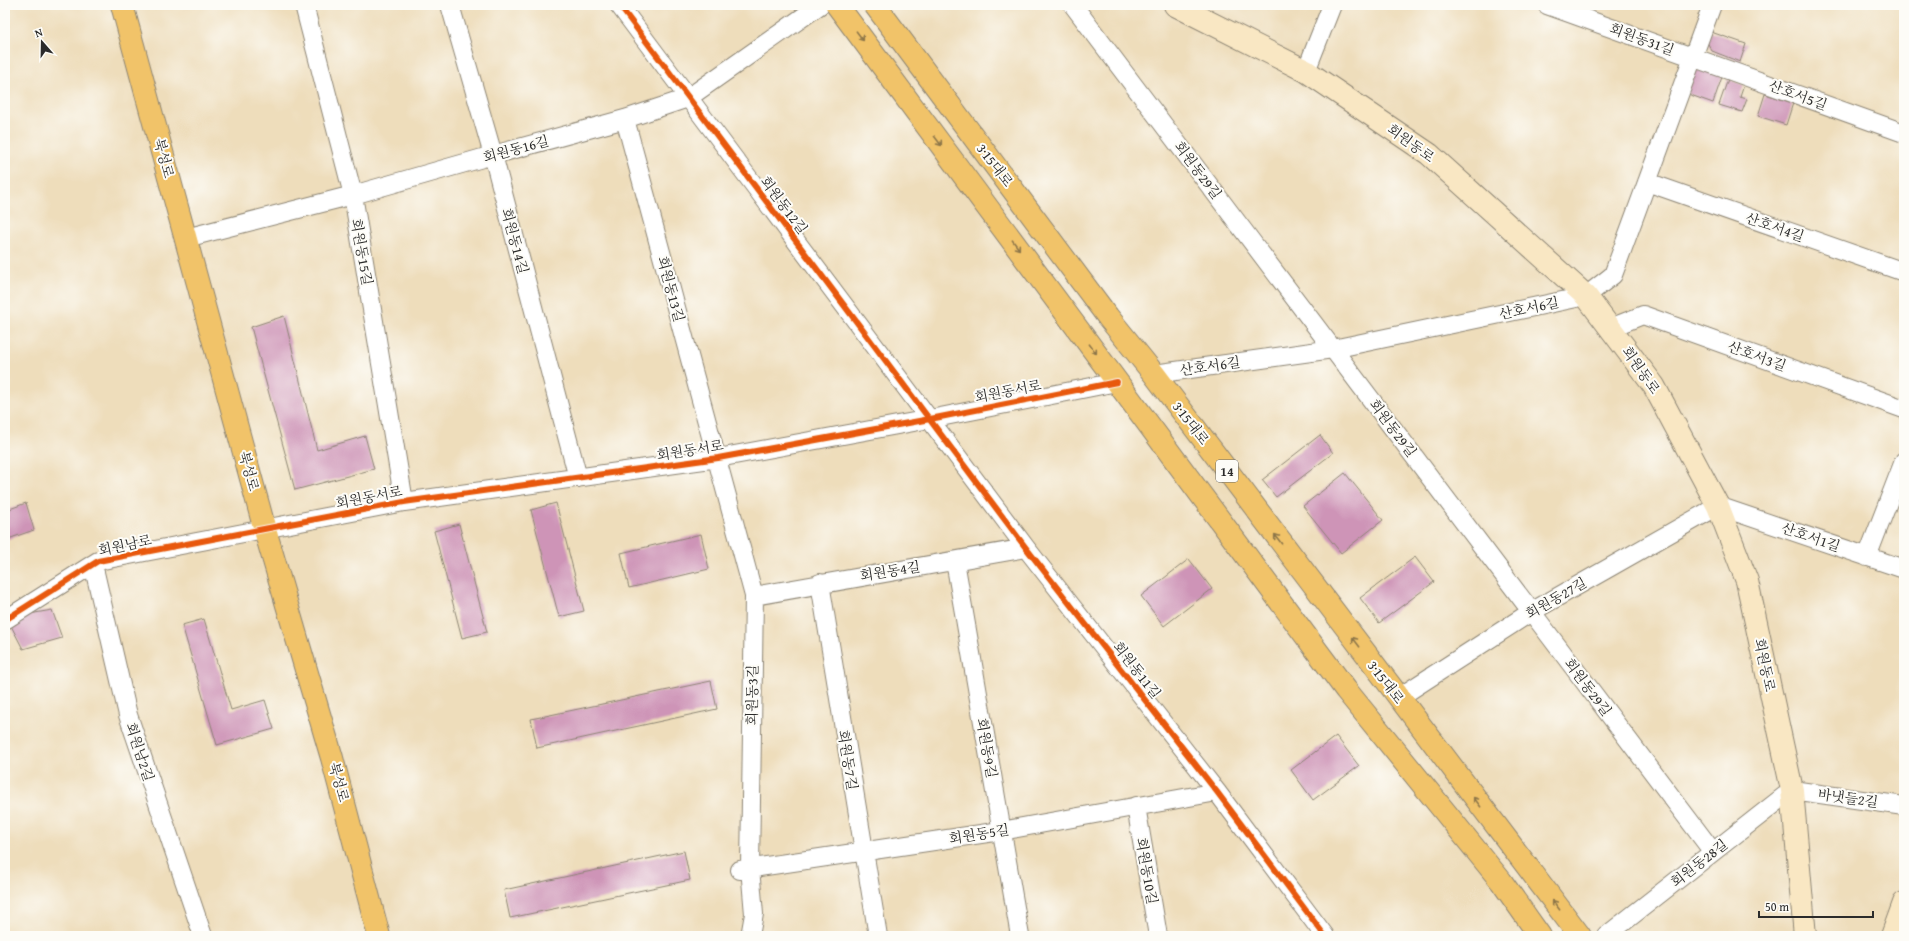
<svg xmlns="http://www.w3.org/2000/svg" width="1909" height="941" font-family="'Gentium Book Plus','Noto Serif KR',serif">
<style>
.building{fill:#ce94b7}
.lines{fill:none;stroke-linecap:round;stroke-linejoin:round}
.street-casing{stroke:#8c8473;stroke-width:20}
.secondary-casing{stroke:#8c8473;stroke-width:24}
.primary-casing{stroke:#8c8473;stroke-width:24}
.street{stroke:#fff;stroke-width:18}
.secondary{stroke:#f9e7c3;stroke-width:22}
.primary{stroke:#f1c369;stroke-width:22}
.cycleway-casing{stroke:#fdfcf7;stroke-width:8}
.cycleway{stroke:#e8590c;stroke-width:6}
.oneway{stroke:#8e774a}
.labels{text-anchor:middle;stroke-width:4;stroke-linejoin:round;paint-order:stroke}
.shield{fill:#fdfcf7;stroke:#6a6a68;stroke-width:1}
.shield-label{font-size:13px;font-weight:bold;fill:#2b2b2b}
.street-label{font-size:14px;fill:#2b2b2b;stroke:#fdfcf7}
</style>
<rect width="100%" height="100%" fill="#fdfcf7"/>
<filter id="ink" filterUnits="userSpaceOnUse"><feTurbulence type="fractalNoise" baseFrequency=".025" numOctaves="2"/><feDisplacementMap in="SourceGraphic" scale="8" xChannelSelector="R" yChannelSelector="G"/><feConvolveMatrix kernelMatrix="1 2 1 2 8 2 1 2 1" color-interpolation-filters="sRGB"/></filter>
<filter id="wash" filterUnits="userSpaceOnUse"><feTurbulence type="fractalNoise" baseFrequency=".012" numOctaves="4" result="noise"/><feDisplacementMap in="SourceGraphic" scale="16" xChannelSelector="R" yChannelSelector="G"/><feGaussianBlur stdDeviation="0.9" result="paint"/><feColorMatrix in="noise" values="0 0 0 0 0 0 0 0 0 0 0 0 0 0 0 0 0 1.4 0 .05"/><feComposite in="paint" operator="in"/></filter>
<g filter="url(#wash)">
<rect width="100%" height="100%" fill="#edb"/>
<g id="blocks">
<!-- building -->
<path class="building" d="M1711,32l35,12 -6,18 -28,-11 -5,-9z
M1704,67l19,7 -10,29 -28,-10 8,-22z
M1728,79l16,6 -4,12 7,2 -5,13 -23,-7z
M1765,94l28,9 -7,22 -28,-9z
M284,316l33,134 48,-14 9,33 -79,21 -44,-163z
M1320,435l13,18 -57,44 -14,-17z
M1345,473l38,47 -42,33 -38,-47z
M5,503l2,7 19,-7 8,27 -29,10z
M556,503l28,108 -25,6 -28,-107z
M459,524l28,108 -25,6 -28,-107z
M701,534l8,35 -80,19 -8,-35z
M1415,557l19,25 -55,41 -19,-25z
M1189,559l23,30 -48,37 -23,-30z
M52,610l10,28 -39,11 -16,-31z
M204,619l27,91 34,-10 9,29 -57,16 -35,-120z
M711,681l6,28 -180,39 -6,-29z
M1336,736l23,30 -46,34 -22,-30z
M684,851l6,29 -180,38 -6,-28z"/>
</g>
</g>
<g filter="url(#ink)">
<use href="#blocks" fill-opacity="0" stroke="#8c8473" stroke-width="1"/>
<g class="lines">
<!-- street casing -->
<g class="street-casing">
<path id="street" d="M304,5l49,190 51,307
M450,5l43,150 85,323
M619,5l407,543 191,244 108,144
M1073,5l640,847
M1547,5l357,128
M1306,71l26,-66
M625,119l129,477 -4,272 4,46 -4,22
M1647,182l257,90
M186,238l167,-43 140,-40 132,-36 63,-21 132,-93
M1610,328l33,-13 261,94
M1154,374l179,-25 253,-53 27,-21 99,-270
M1867,557l37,-96
M955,561l65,375
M93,564l35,151 75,221
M820,583l58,353
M754,596l272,-48
M5,620l93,-59 306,-59 314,-44 212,-39 187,-37
M1398,698l133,-86 187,-106 186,63
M1136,806l22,130
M740,870l261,-39 216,-39
M1606,936l186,-146 112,16"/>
</g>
<!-- secondary casing -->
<g class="secondary-casing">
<path id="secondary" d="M1175,5l131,66 123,83 157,142 68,90 64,120 29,75 45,209 13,146
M1892,936l12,-33"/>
</g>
<!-- primary casing -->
<g class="primary-casing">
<path id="primary" d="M122,5l143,525 67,228 47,178
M837,5l509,685 155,191 39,55
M875,5l233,312 46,57 426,562"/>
</g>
<!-- street -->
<use href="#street" class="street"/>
<!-- secondary -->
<use href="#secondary" class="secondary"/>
<!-- primary -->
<use href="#primary" class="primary"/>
<!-- cycleway casing -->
<g class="cycleway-casing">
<path id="cycleway" d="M619,5l407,543 191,244 108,144
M5,620l93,-59 306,-59 314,-44 212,-39 187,-37"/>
</g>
<!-- cycleway -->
<use href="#cycleway" class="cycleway"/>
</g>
<!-- one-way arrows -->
<defs><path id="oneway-shaft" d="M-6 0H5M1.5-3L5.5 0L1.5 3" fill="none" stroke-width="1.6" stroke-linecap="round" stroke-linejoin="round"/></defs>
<g class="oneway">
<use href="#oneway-shaft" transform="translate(860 36) rotate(53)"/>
<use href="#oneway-shaft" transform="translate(938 141) rotate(53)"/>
<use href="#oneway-shaft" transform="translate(1016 245) rotate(53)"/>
<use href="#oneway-shaft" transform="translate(1093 349) rotate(53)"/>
<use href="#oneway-shaft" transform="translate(1278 539) rotate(-127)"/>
<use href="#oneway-shaft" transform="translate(1356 642) rotate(-127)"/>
<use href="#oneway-shaft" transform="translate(1477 802) rotate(-127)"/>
<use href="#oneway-shaft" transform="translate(1556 905) rotate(-127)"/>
</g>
</g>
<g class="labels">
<!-- shield labels -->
<rect class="shield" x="1216" y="460" width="22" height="22" rx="3"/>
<g class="shield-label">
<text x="1227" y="476">14</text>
</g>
<!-- street labels -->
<g class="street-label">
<text transform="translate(1642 39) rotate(20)" y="5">회원동31길</text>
<text transform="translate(1798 95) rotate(20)" y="5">산호서5길</text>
<text transform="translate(1411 143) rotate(36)" y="5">회원동로</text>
<text transform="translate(516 149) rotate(-15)" y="5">회원동16길</text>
<text transform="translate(164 158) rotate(75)" y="5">북성로</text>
<text transform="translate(995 165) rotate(53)" y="5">3·15대로</text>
<text transform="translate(1198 170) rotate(53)" y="5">회원동29길</text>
<text transform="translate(784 205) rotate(53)" y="5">회원동12길</text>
<text transform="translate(1775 227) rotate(19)" y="5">산호서4길</text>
<text transform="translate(515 241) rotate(75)" y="5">회원동14길</text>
<text transform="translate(362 252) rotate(80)" y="5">회원동15길</text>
<text transform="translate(671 289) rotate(75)" y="5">회원동13길</text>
<text transform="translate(1529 308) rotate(-12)" y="5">산호서6길</text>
<text transform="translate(1757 356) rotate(20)" y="5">산호서3길</text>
<text transform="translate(1210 366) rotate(-8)" y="5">산호서6길</text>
<text transform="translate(1641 370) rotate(55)" y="5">회원동로</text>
<text transform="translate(1008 391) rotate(-11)" y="5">회원동서로</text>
<text transform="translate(1191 423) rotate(53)" y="5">3·15대로</text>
<text transform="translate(1393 428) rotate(53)" y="5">회원동29길</text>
<text transform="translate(690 450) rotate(-9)" y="5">회원동서로</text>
<text transform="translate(249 471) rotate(75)" y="5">북성로</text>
<text transform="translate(369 497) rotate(-11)" y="5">회원동서로</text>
<text transform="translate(1811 537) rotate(19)" y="5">산호서1길</text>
<text transform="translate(125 545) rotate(-12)" y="5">회원남로</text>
<text transform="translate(890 571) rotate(-9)" y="5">회원동4길</text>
<text transform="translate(1556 598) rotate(-30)" y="5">회원동27길</text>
<text transform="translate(1765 665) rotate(78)" y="5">회원동로</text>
<text transform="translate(1137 670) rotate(52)" y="5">회원동11길</text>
<text transform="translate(1386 682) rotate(53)" y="5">3·15대로</text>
<text transform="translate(1588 687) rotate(53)" y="5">회원동29길</text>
<text transform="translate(752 695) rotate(-89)" y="5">회원동3길</text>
<text transform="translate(987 748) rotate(80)" y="5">회원동9길</text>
<text transform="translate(140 752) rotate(72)" y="5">회원남2길</text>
<text transform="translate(848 760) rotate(81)" y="5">회원동7길</text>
<text transform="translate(339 782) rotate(75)" y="5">북성로</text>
<text transform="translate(1848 798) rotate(8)" y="5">바냇들2길</text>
<text transform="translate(979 834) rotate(-9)" y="5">회원동5길</text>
<text transform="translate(1699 863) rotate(-38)" y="5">회원동28길</text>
<text transform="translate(1147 871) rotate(80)" y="5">회원동10길</text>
</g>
</g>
<!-- margin -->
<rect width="1909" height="941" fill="none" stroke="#fdfcf7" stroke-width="20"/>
<!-- north arrow -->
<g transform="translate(42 42) rotate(340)" stroke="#fdfcf7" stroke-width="3" paint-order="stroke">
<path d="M0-3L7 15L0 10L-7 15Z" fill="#2b2b2b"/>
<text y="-6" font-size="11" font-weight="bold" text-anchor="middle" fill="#2b2b2b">N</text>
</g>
<!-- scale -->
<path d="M1759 911v6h114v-6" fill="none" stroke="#2b2b2b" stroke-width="2"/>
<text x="1765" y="911" font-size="12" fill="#2b2b2b" stroke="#fdfcf7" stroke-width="3" paint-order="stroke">50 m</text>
</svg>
